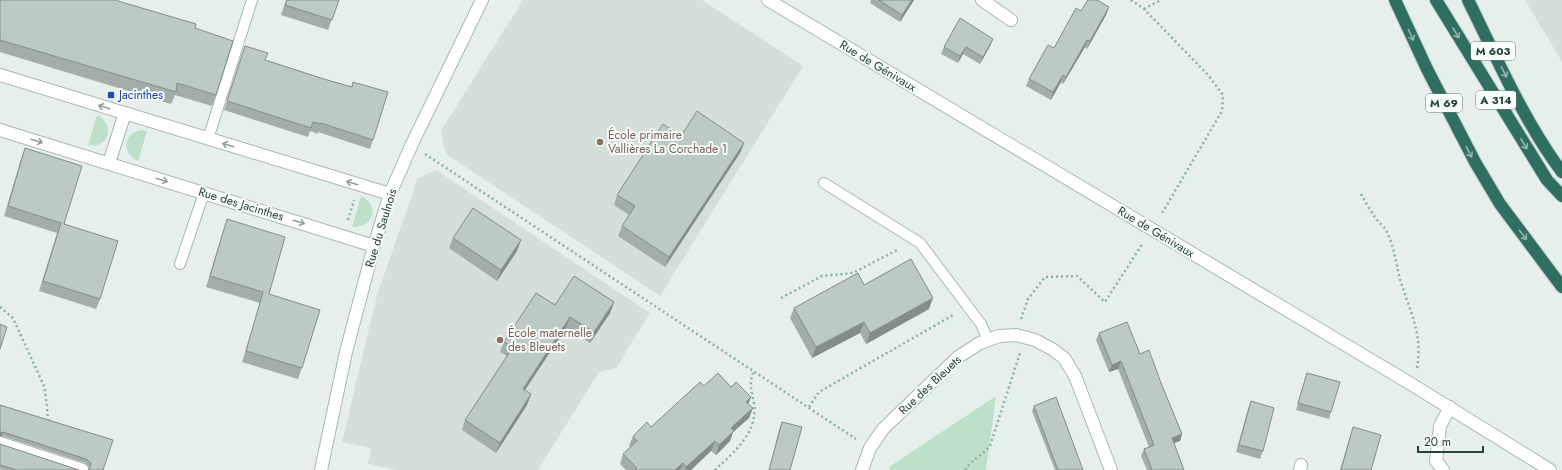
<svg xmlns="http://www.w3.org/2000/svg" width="1562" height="470" font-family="Jost,sans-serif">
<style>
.built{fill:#d4dfda}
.green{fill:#bfe0c8}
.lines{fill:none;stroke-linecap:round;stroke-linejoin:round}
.lane-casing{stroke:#a8b8b2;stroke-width:12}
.street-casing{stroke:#a8b8b2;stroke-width:14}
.secondary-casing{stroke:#a4bbb3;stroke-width:14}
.highway-casing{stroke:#c2cac8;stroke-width:14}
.path{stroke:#86b3a5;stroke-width:2.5;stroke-dasharray:2 3;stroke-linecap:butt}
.lane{stroke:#fff;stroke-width:10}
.street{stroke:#fff;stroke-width:12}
.secondary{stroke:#fff;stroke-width:12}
.highway{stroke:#2f6f62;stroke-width:12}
.wall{fill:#a1aea9}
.shaded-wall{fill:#838d89}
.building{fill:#bbcac4;stroke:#838d89}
.oneway{stroke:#93b5ae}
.oneway2{stroke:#92a09c}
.transit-dot{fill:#1a4fb4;stroke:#f7fbf9;stroke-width:1.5}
.education-dot{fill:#8d6e63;stroke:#f7fbf9;stroke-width:1.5}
.labels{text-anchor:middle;stroke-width:4;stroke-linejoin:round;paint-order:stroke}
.shield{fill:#f7fbf9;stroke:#637a73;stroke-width:1}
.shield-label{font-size:11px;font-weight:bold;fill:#24423a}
.street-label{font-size:12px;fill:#24423a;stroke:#f7fbf9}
.transit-label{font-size:12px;fill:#164399;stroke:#f7fbf9;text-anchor:start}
.education-label{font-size:12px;fill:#785e54;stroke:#f7fbf9;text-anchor:start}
</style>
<rect width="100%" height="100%" fill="#e6efeb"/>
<!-- built -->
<path class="built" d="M523,0h179l101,66 -143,230 -214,-142 -5,-23z
M1525,0h37v62z
M436,170l214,143 -34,55 -17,4 -61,98h-141l-29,-6 3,-16 -29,-6 35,-147 41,-117z"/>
<!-- green -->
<path class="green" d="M97,115c19,10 12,34 -9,30z
M141,130l6,1 -9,30c-17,-8 -15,-27 3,-31z
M361,196c20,10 12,32 -9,31z
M996,396l-10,74h-96l-1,-3z"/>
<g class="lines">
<!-- lane casing -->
<g class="lane-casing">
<path id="lane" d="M208,139l44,-139
M824,183l96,60 61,81 7,16
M180,264l24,-71
M0,442l83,27"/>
</g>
<!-- street casing -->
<g class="street-casing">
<path id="street" d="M982,0l29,20
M0,75l390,119
M0,130l374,116
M109,163l16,-50
M321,470l25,-118 28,-106 16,-52 22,-50 70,-144
M862,470l8,-22 13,-19 75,-72 22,-14 19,-7 17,-1 19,5 17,9 12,9 11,18 36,94
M1300,470l1,-5
M1443,470l-7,-9 4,-35 10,-19"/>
</g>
<!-- secondary casing -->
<g class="secondary-casing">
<path id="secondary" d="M768,0l643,384 139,86"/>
</g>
<!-- highway casing -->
<g class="highway-casing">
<path id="highway" d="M1395,0l32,69 48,93 25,42 62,83
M1436,0l111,180 15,16
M1468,0c28,56 56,122 94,172"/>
</g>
<!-- path -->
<path class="path" d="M1131,0l13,9 64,66 15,20 -1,16 -61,104
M1144,9l17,-9
M425,154l431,285
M1361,194c5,9 10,18 16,26 3,4 8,7 10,12 7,14 9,32 13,47 10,33 23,55 17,89
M348,220l6,-20
M781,298l41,-22 31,-3 46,-24
M0,307l13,11 31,68 3,20 1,17
M1021,319l7,-20 17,-22 32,-1 28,26 38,-59
M809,407l10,-15 136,-78
M715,470c19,-18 43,-37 39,-66 -2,-12 -6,-22 0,-33
M965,470c7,-10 17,-15 25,-24l30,-93"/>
<!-- lane -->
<use href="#lane" class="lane"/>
<!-- street -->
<use href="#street" class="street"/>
<!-- secondary -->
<use href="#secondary" class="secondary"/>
<!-- highway -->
<use href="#highway" class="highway"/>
</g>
<!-- wall -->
<path class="wall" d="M0,0l118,1 77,27 21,67 -4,11 -37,-11 -4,9 -171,-52z
M286,0h53l-11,30 -47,-15z
M871,0h43l-14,22 -30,-19z
M1109,7l-3,8 -19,34 -2,-2 -22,37 -2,-2 -10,18 -25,-14 3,-7 25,-31 27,-37z
M993,39l-3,7 -10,18 -17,-10 -5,9 -17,-9 3,-7z
M245,46l20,14 59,19 27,8 2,-5 20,58 -3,9 -52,-17v2l-8,-3 -2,6 -84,-27z
M681,136l63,7 -4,10 -75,114 -47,-31 4,-10 7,-11 -15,-10 3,-10z
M25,148l39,76 36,75 -4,10 -57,-18 18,-58 -53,-17 17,-57z
M227,219l42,75 33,74 -4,11 -56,-17 18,-59 -54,-16z
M453,238l64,13 -20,30 -48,-33z
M864,285l65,24 -63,35 -6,-11 -48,25 -22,-40 4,-10z
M614,302l-4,11 -20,30 -24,-15 -41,62 6,4 -4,11 -31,48 -34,-23 3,-10 42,-64 -7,-4 4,-10 51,-37z
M1099,333l41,21 21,29 21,51 -2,7 -6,2 10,27h-37l-6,-14 3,-7 5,-2 -31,-78 -9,3 -13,-32z
M1307,373l24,39 -2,7 -33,-9z
M704,386l27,1 20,10 -3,7 1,14 -16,14 -3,9 -14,14 -5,-4 -20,19h-65l-6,-6 3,-10 7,-7 -1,-1 4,-10 18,-9z
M1251,401l12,50 -3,8 -24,-7 12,-43z
M0,405l113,35 -24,29v-2l-4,-4 -83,-27h-2z
M1034,406l49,64h-28l-23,-59z
M782,422l8,48h-21l10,-40z
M1353,427l18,43h-31z
M0,444l79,26h-76l-3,-1z"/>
<!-- shaded-wall -->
<path class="shaded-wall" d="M912,0h2l-14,22 2,-7z
M1109,7l-3,8 -19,34 3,-8z
M993,39l-3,7 -10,18 3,-7z
M1087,40l-2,7 -22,37 3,-7z
M966,47l-3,7 -5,9 2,-7z
M1063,75l-2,7 -10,18 2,-8z
M744,143l-4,10 -75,114 4,-10z
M521,240l-4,11 -20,30 4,-11z
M933,298l-4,11 -63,35 4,-11z
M614,302l-4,11 -20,30 4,-11z
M570,317l-4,11 -47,71 4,-10z
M864,322l-4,11 -48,25 4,-11z
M1121,361l-3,8 -9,3 3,-7z
M531,394l-4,11 -31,48 4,-10z
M751,397l-4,10 -1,-5z
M753,408l-4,10 -16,14 -3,9 -14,14 3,-10 12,-17z
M3,432l-1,4h-2v-3z
M1182,434l-2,7 -11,4 3,-7z
M715,441l-4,10 -20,19h-6l1,-3z
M683,463l-3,7h-5z"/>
<!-- building -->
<path class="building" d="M0,0h118v1l78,23 -1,4 38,13 -17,54 -39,-12 -1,9 -176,-52z
M287,0h52l-7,20 -47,-15z
M879,0h33l-10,15z
M1088,0h9l12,7 -19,34 -3,-1 -21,37 -3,-2 -10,17 -24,-13 19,-34 6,3 22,-40 5,3z
M960,18l33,21 -10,18 -17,-10 -6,9 -16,-9z
M245,46l23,7 -3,7 59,19 28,8 1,-5 35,10 -15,48 -52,-17v1l-8,-2 -2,6 -84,-27z
M697,111l47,32 -75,114 -47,-31 13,-20 -18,-11 46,-71 18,12z
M25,148l57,18 -18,58 54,17 -18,58 -57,-18 18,-58 -53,-17z
M473,208l48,32 -20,30 -48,-32z
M227,219l58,18 -16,57 51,16 -18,58 -56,-17 17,-59 -53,-16z
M911,259l22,39 -63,35 -6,-11 -48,25 -22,-39 64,-35 6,12z
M574,276l40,26 -20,30 -24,-15 -47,72 8,5 -31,49 -35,-23 48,-73 -9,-5 32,-49 19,12z
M1127,322l13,32 9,-4 12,33 21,51 -10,4 12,32h-32l-8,-21 10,-4 -33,-84 -9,4 -13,-32z
M0,324l7,3 -7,22z
M718,373l13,14 5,-5 15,15 -5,5 7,6 -22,20 3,3 -15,14 -4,-4 -29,26 -3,-4 -8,7h-40l2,-2 -14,-14 14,-13 -4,-5 14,-14 4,5 49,-45 4,4z
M1307,373l33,9 -9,30 -33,-9z
M1056,397l27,73h-25l-24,-64z
M1251,401l23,7 -11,43 -24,-6z
M0,405l113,35 -10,30h-15l2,-3 1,-4 -5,-4 -83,-27 -3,1z
M782,422l20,5 -12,43h-21z
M1353,427l28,8 -10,35h-30z
M0,444l79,26h-62l-17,-5z"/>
<!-- one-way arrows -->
<defs><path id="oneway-shaft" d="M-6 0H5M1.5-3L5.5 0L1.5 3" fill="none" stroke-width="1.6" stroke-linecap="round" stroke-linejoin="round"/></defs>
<g class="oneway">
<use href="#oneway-shaft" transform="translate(1456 33) rotate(59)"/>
<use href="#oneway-shaft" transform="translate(1411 35) rotate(65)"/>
<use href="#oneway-shaft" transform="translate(1504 72) rotate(63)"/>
<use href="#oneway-shaft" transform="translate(1524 144) rotate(58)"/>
<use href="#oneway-shaft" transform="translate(1469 152) rotate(63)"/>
<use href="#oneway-shaft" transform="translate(1523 235) rotate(53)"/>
</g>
<g class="oneway2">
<use href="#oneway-shaft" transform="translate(104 107) rotate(-163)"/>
<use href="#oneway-shaft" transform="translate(37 141) rotate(17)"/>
<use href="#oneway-shaft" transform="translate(228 145) rotate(-163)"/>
<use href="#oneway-shaft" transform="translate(162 180) rotate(17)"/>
<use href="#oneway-shaft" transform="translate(352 183) rotate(-163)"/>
<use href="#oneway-shaft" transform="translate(299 222) rotate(17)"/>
</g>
<!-- markers -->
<rect class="transit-dot" x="107" y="91" width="8" height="8" rx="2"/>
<g class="education-dot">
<circle cx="600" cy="142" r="4"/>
<circle cx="500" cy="340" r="4"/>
</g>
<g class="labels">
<!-- shield labels -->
<g class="shield">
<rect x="1471" y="42" width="44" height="18" rx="3"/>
<rect x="1476" y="91" width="40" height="18" rx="3"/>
<rect x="1426" y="94" width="36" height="18" rx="3"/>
</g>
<g class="shield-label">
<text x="1493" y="55">M 603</text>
<text x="1496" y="104">A 314</text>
<text x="1444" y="107">M 69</text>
</g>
<!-- street labels -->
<g class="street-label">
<text transform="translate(878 66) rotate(31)" y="4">Rue de Génivaux</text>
<text transform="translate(241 204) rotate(17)" y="4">Rue des Jacinthes</text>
<text transform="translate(381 228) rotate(-73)" y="4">Rue du Saulnois</text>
<text transform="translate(1156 232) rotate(31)" y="4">Rue de Génivaux</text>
<text transform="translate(930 385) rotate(-43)" y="4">Rue des Bleuets</text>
</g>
<!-- transit labels -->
<g class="transit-label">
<text x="119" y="99">Jacinthes</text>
</g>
<!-- education labels -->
<g class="education-label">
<text x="608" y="139">École primaire<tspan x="608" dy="14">Vallières La Corchade 1</tspan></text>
<text x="508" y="337">École maternelle<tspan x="508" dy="14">des Bleuets</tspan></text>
</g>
</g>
<!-- scale -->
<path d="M1418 446v6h65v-6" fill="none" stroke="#24423a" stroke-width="2"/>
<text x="1424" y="446" font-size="12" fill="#24423a" stroke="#f7fbf9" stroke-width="3" paint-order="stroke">20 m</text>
</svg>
